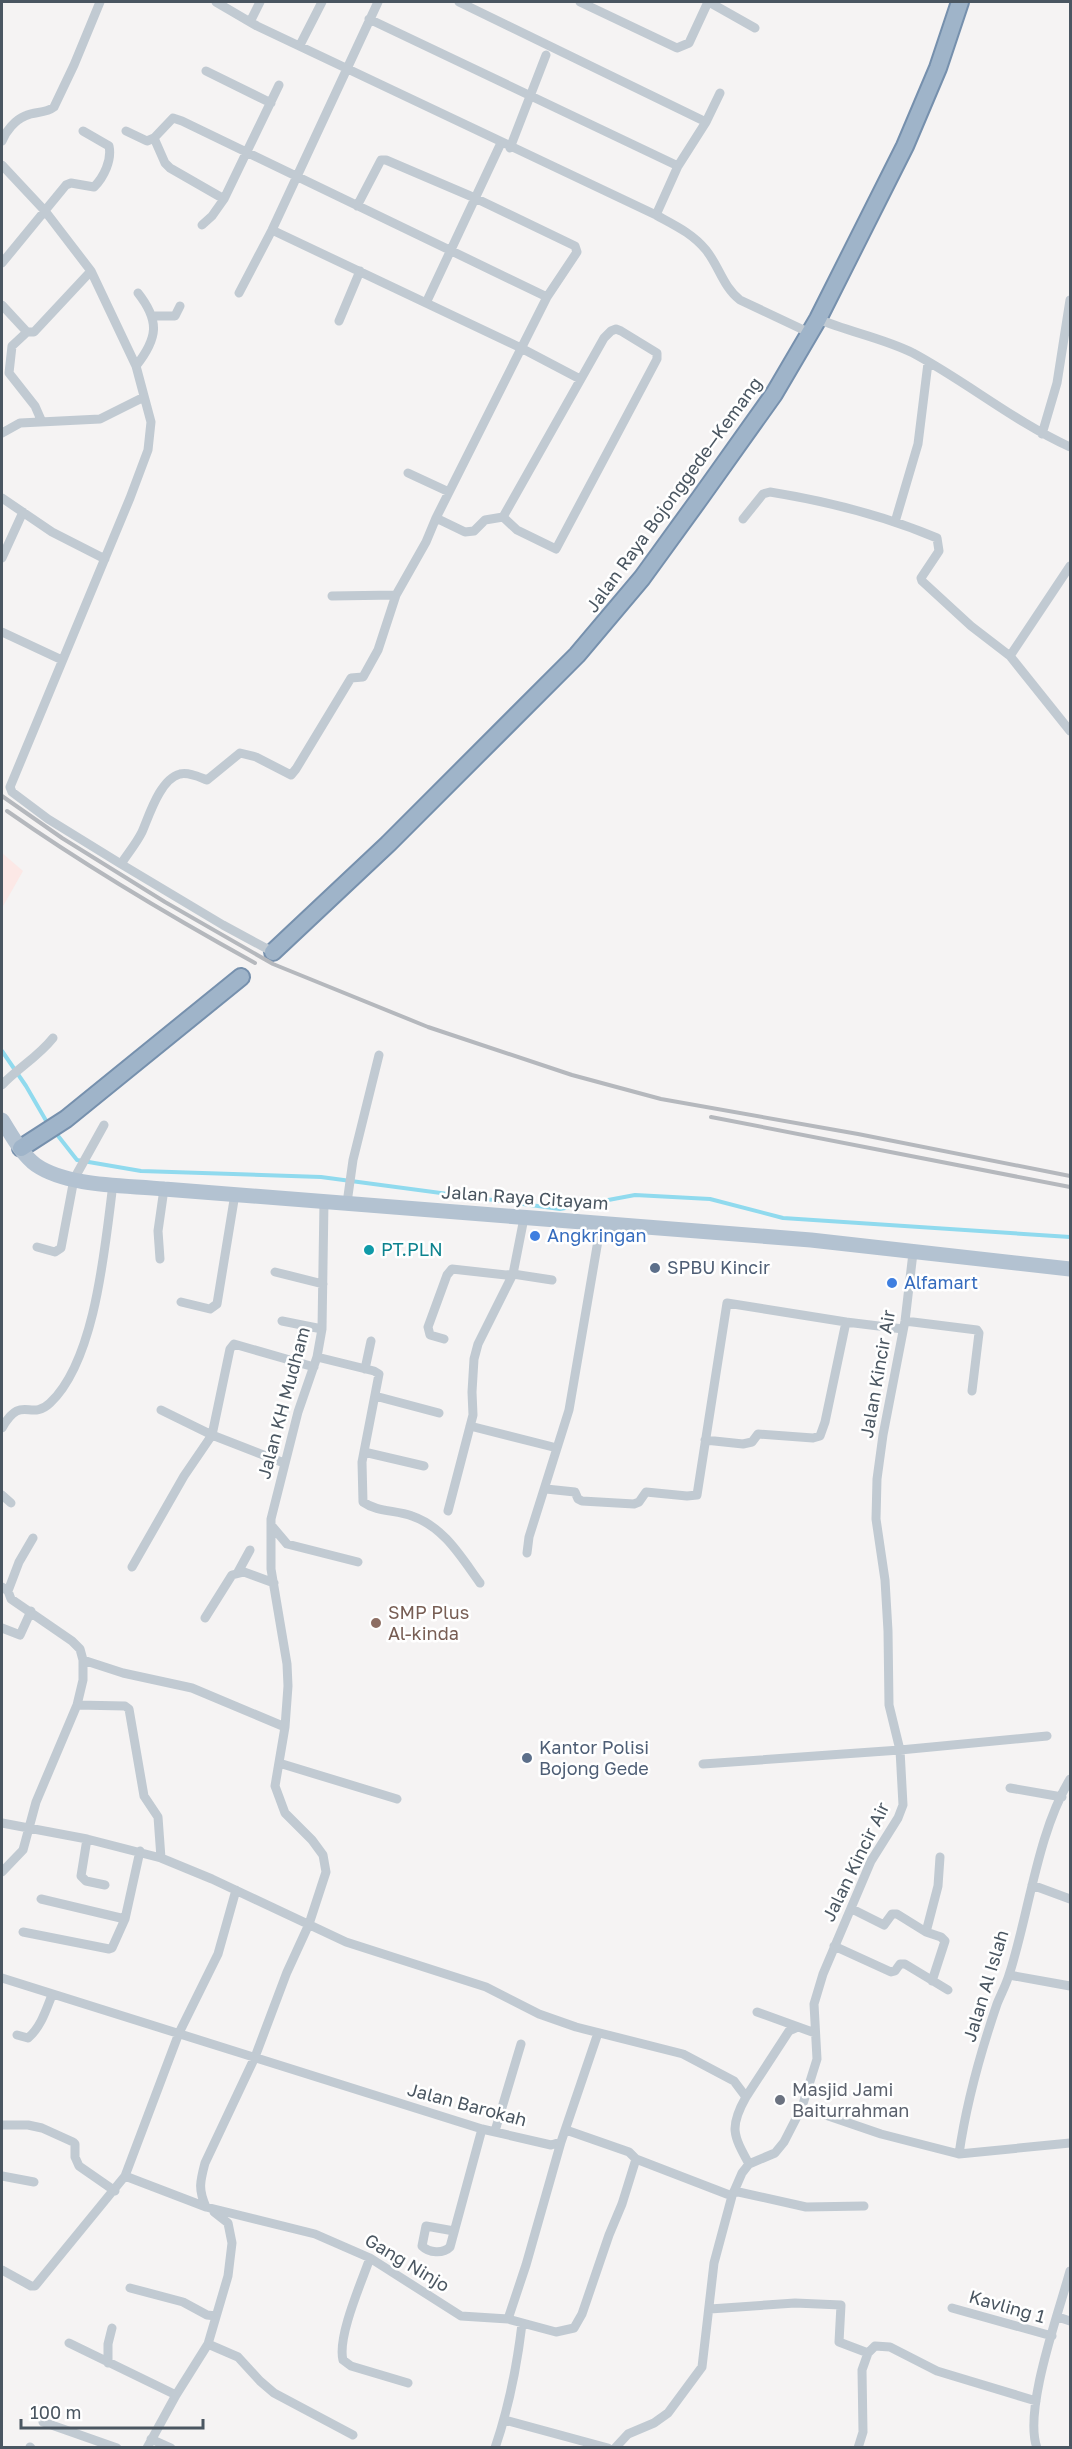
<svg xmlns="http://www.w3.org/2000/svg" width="1072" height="2449" font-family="'Golos Text',sans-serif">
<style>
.medical{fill:#fce8e6}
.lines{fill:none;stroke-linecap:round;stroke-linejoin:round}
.stream{stroke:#90daee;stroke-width:4}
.trunk-casing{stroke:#7690ad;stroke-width:20}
.minor{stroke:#c1cad2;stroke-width:9}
.primary{stroke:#b3c2d1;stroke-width:15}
.trunk{stroke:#9fb4c9;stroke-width:16}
.rail{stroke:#b5b8bd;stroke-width:4}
.shop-dot{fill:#3f7fe0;stroke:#fff;stroke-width:2}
.culture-dot{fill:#0f9aa8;stroke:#fff;stroke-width:2}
.service-dot{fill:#5c6f8a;stroke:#fff;stroke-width:2}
.education-dot{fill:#8d6e63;stroke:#fff;stroke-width:2}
.worship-dot{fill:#6b7280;stroke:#fff;stroke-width:2}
.labels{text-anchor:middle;stroke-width:5;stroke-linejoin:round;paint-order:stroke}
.street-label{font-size:18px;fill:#4a5661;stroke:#fff}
.shop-label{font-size:18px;fill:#366cbe;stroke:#fff;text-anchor:start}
.culture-label{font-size:18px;fill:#0d838f;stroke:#fff;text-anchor:start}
.service-label{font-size:18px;fill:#4e5e75;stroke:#fff;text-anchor:start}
.education-label{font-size:18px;fill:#785e54;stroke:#fff;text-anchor:start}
.worship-label{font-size:18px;fill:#5b616d;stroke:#fff;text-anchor:start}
</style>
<rect width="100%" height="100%" fill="#f5f3f3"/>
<!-- medical -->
<path class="medical" d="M2,853l21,18 -21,37z"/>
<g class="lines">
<!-- stream -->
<path class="stream" d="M2,1051l24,35 22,38
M55,1132l22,28 64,11 180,6 239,32 75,-14 75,4 73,19 287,19"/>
<!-- trunk casing -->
<g class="trunk-casing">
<path id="trunk" d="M273,952l115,-108 189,-189 65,-77 58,-80 74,-104 44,-75 87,-173 33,-78 22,-66
M21,1148l45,-29 175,-142"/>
</g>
<!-- minor -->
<path class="minor" d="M216,2l41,24 399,189c18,10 36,18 50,35 13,16 17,37 34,50l70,33
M459,2l247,120
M580,2l97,46 12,-5 19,-41
M709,2l46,26
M369,19l309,147
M250,22l10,-20
M300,45l22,-43
M206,71l65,32
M126,131l21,10 7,-3 19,-20 9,3 365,176
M154,138l11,25 5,5 54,31
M2,141c4,-10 13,-21 23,-25 10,-5 20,-2 29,-9l20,-42 26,-63
M510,148l36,-93
M2,165l43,46 46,60 45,95 15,56 -3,28 -18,48 -120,289 2,5 36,27 73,45c7,-11 15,-20 21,-32 7,-16 18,-53 38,-58 9,-2 19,3 27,6l33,-27 16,4 35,18 5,-6 55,-91 12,-1 15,-27 18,-55 30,-53 10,-24 111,-221 30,-45 -2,-6 -100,-48 -89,-38h-5l-24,46
M656,215l22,-49 28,-44 14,-29
M202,225l10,-9 12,-17 55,-114
M272,230l249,118 59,31
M2,263l64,-78 5,-2 23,4c10,-10 18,-27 15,-41l-26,-15
M239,293l33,-63 106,-228
M426,303l75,-160
M2,305l25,27h7l57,-61
M153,316h22l5,-10
M818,319c31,13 65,19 95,34 54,29 102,69 157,94
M339,321l21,-50
M27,332l-15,14 -3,27 26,33 7,16
M136,366c22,-28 24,-45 2,-73
M2,433l18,-10 80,-4 44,-22
M1042,434l15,-51 13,-83
M408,473l41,19
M2,498l50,34 53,27
M436,518l29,14 9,-1 11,-11 18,-3 14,13 39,19 101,-190v-6l-36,-22 -5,-2 -5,2 -7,7 -101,179
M743,519l20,-25 7,-2c56,9 115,24 167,46l2,13 -18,27 1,3 49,45 39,30
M895,522l23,-78 10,-81
M2,558l21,-46
M1070,566l-60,90 60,75
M332,596l64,-1
M2,632l60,28
M121,864l102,61 50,27
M2,1085c16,-17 36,-28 51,-47
M347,1203l6,-43 26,-105
M37,1247l18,5 6,-4 13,-69 30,-54
M160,1259l-2,-28 6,-42
M275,1272l48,12
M181,1302l29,7 7,-5 18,-110
M282,1321l40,8
M905,1321l72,9 2,3 -7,58
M444,1339l-14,-4 -2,-8 19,-52 5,-6 54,6 7,-1 11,-56
M317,1357l57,14 5,3 -17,88 1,40c14,10 33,8 49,14 32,11 49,41 68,67
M365,1369l6,-28
M375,1396l64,17
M161,1410l51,25 72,28
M470,1426l87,22
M2,1428c20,-35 28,-6 48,-25 46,-43 55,-158 63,-219
M705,1440l38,4 9,-2 6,-8 55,4 7,-2 5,-14 21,-100
M364,1452l60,14
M546,1489l29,3 3,7 4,2 52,3 5,-2 7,-10 41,4 10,-1 30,-192 119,19 57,7
M2,1495l9,8
M448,1511l25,-96 -1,-23 2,-33 4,-15 35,-70 39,6
M271,1525l16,19 71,18
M527,1553l2,-16 40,-127 32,-187
M132,1567l52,-91 28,-41 18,-86 4,-5 80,23
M238,1572l12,-22
M2,1587l6,4 3,8 61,42 8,8 3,11v20l-6,25 -41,97 -13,48 -21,22
M8,1591l11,-29 14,-24
M205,1618l27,-43 12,-3 30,11
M2,1628l18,7 11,-24
M83,1660l40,13 69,15 93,39
M77,1705l48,1 4,3 15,87 14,21 3,41
M279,1763l118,36
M703,1764l197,-14 147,-14
M1010,1788l52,9
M2,1823l85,16 74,19 51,21 134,63 140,45 53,27 37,13 107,27 51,27 12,16c-17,30 -13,38 3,67
M87,1839l-6,37 5,5 19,4
M1032,1885l38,14
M41,1899l84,20
M852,1909l32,16 8,-11h5l29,18 15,5 4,4 -13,40
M23,1932l86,17 3,-1 13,-29 15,-68
M926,1932l12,-46 2,-29
M834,1946l57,26 4,-1 5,-7h5l43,26
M1009,1975l61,11
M2,1978l480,151 69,16 10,-3
M757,2012l58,21
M17,2035l11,3c13,-11 18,-28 24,-43
M746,2097l43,-66 9,-4
M802,2107l79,27 78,20 111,-11
M2,2125h26l14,3 31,14 2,2v13l4,9 36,25
M495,2131l26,-87
M959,2154c7,-49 22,-103 38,-150 4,-10 9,-19 12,-29 20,-61 28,-141 61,-196
M636,2159l96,37
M2,2176l32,6
M125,2176l81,31 109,27 55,24 91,58 47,3 48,13 18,-4 8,-14 27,-79 13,-31 14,-45 -7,-7 -63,-22
M734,2191l72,16 58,-1
M206,2207c-8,-18 -6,-25 -1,-44l50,-106 32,-85 22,-48 17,-52 -3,-17 -11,-15 -27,-27 -10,-27 10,-59 3,-41 -1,-22 -16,-95v-50l27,-107 19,-55 5,-28 2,-127
M454,2231l-28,-5 -4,20c7,7 21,8 28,1l32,-118
M370,2258c-8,23 -33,79 -27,102l8,6 57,17
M2,2270l29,16h4l90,-110 54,-143 39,-79 18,-64
M130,2288l53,14 24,13 9,1
M952,2308l100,28
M710,2309l85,-6 46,2 -2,37 29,11 -6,17 1,62 -5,16
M1058,2317l12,4
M508,2319l18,-54 35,-123 37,-109
M69,2343l107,52
M208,2344l30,13 22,24 14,12 79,42
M868,2353l7,-7 15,1 47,24 99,30
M108,2363v-19l4,-16
M505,2420l103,28
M43,2422l74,26
M151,2439l20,9
M30,2447l1,1
M147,2448l29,-53 32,-51 20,-68 4,-33 -4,-20 -14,-11
M495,2448c14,-41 22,-82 27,-124
M615,2448l13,-14 26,-11 14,-10 34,-46 12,-104 18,-67 10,-23 7,-9 26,-11 9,-11 18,-35 15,-48 -3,-55 9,-30 48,-113 27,-43 5,-13 -3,-55 -11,-45 -1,-74 -3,-51 -9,-61 1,-40 6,-44 22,-114 8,-68
M1037,2448c-14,-38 22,-136 33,-177"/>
<!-- primary -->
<path class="primary" d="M2,1120c9,14 20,35 34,45 32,22 90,20 128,24l647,51 259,29"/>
<!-- trunk -->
<use href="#trunk" class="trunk"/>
<!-- rail -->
<path class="rail" d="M2,796l60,42 103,64 108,62 155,63 144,48 89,24 197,35 212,42
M7,811c80,56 163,105 248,152
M711,1117l359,70"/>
</g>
<!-- markers -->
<g class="shop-dot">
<circle cx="535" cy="1236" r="6"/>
<circle cx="892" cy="1283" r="6"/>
</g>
<circle class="culture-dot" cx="369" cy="1250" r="6"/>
<g class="service-dot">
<circle cx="655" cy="1268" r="6"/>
<circle cx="527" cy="1758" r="6"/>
</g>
<circle class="education-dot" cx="376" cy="1623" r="6"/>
<circle class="worship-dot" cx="780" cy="2100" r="6"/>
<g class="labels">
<!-- street labels -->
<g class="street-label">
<text transform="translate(674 495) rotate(-54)" y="6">Jalan Raya Bojonggede—Kemang</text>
<text transform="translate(525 1198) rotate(4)" y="6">Jalan Raya Citayam</text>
<text transform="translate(878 1374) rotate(-80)" y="6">Jalan Kincir Air</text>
<text transform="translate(284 1403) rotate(-75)" y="6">Jalan KH Mudham</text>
<text transform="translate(856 1862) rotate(-64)" y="6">Jalan Kincir Air</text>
<text transform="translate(986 1986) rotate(-73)" y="6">Jalan Al Islah</text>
<text transform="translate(467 2105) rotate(15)" y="6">Jalan Barokah</text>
<text transform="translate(407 2263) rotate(31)" y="6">Gang Ninjo</text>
<text transform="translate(1007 2307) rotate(16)" y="6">Kavling 1</text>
</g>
<!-- shop labels -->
<g class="shop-label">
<text x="547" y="1242">Angkringan</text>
<text x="904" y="1289">Alfamart</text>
</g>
<!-- culture labels -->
<g class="culture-label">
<text x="381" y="1256">PT.PLN</text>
</g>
<!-- service labels -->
<g class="service-label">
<text x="667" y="1274">SPBU Kincir</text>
<text x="539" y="1754">Kantor Polisi<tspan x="539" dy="21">Bojong Gede</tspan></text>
</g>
<!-- education labels -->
<g class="education-label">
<text x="388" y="1619">SMP Plus<tspan x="388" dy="21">Al-kinda</tspan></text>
</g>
<!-- worship labels -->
<g class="worship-label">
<text x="792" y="2096">Masjid Jami<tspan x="792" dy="21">Baiturrahman</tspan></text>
</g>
</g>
<!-- border -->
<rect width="1072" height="2449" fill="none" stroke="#4a5661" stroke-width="6"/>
<!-- scale -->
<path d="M21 2419v9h182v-9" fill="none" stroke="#4a5661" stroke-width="3"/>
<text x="30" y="2419" font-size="18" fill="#4a5661" stroke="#ffffff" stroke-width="4.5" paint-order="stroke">100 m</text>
</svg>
